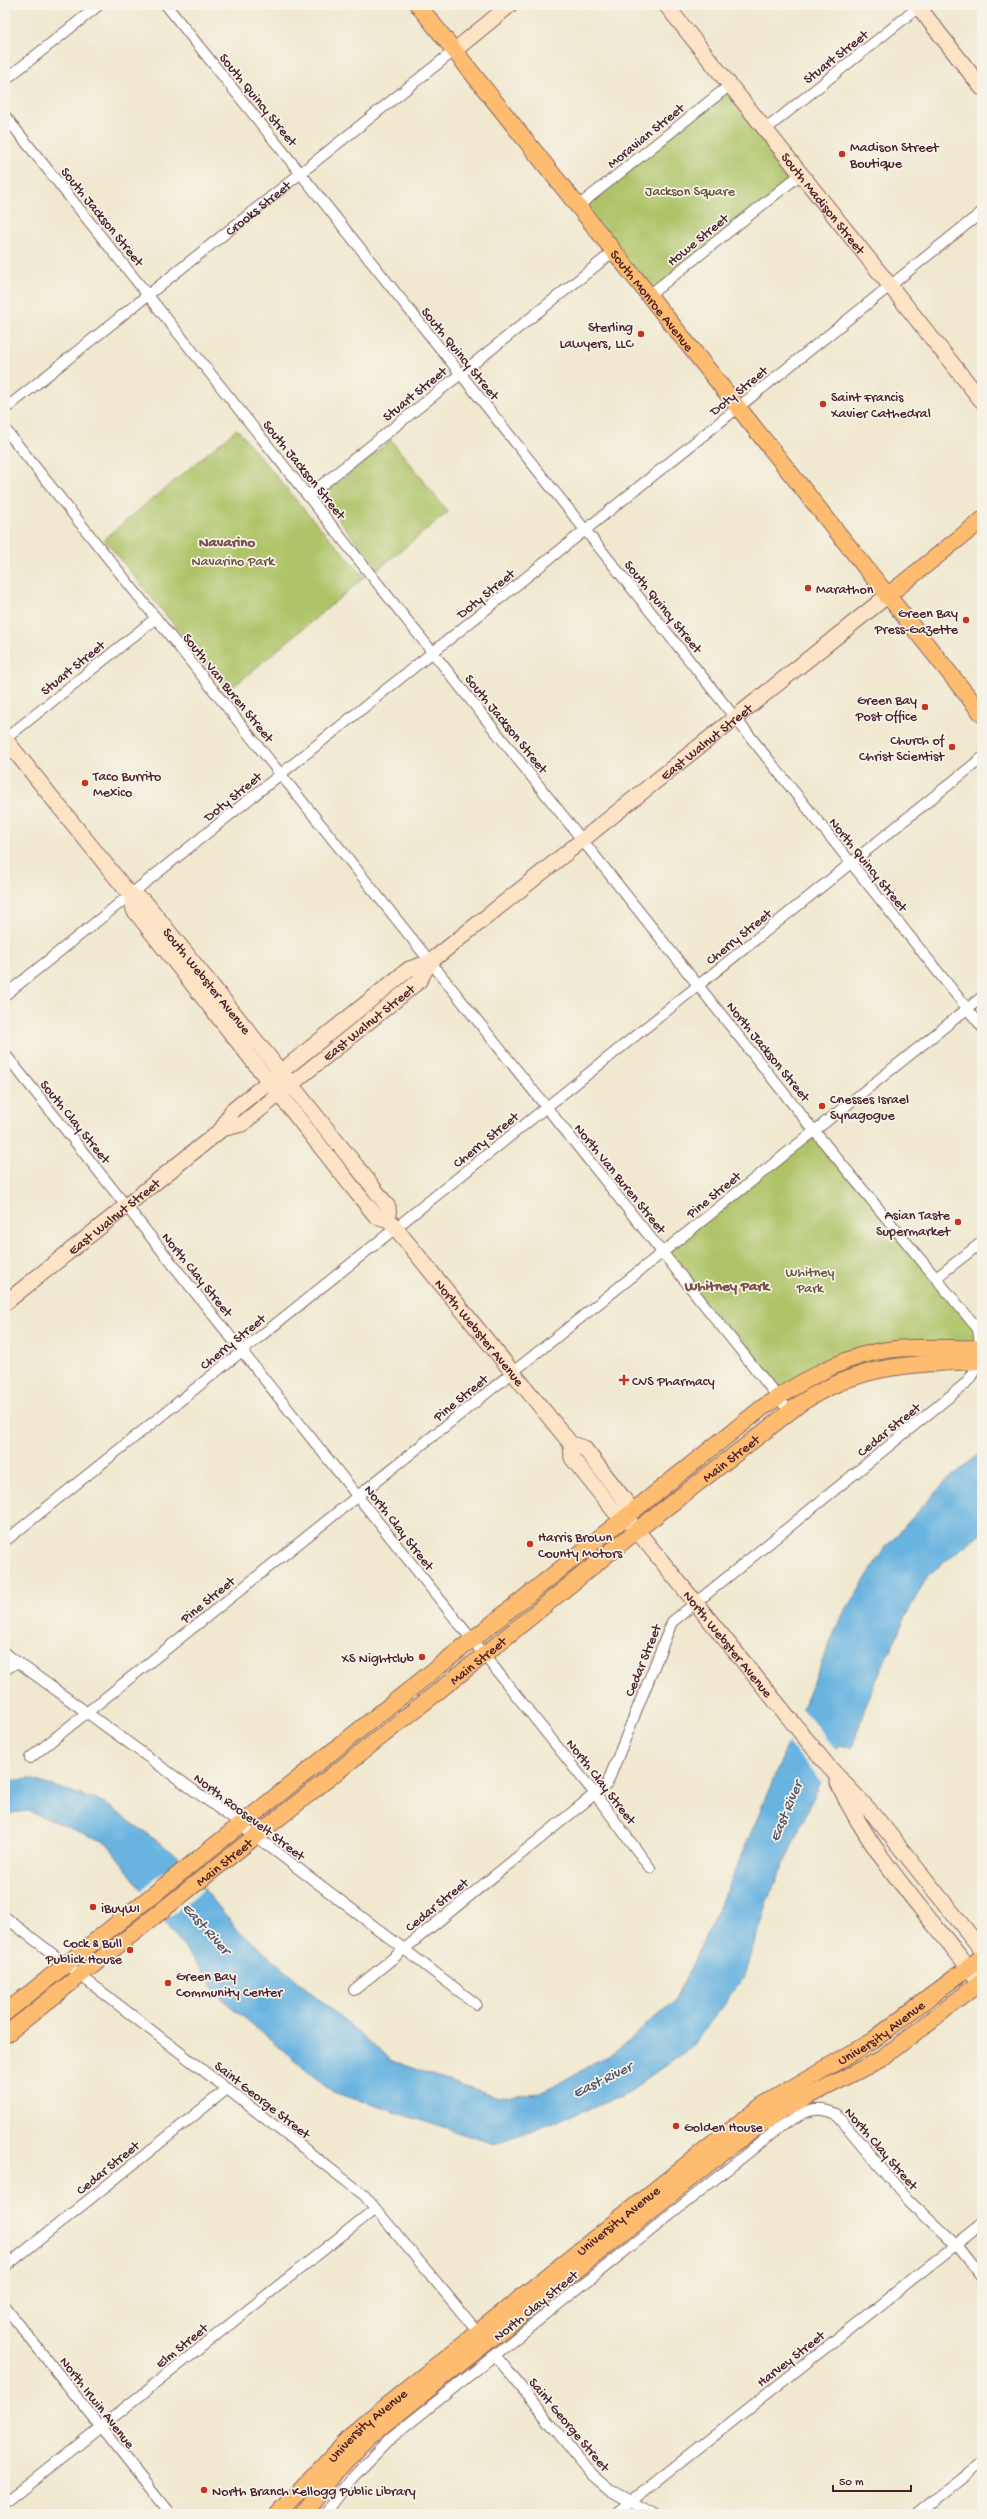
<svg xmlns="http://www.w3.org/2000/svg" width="987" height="2519" font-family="'Gochi Hand',sans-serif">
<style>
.green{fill:#afc469;stroke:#7c724a}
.water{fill:#67b3e0;stroke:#586986}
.pier{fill:#f0e8cf}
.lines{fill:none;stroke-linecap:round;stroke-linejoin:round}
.street-casing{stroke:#846564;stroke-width:12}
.secondary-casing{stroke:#846564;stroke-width:17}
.primary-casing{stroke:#846564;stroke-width:18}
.street{stroke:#fff;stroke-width:10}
.secondary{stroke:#fee4c6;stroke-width:15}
.primary{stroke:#fdbc70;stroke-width:16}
.poi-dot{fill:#c8321e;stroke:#f7f3e8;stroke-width:1.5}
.labels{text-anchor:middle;stroke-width:3.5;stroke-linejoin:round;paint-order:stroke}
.street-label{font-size:14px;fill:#4a1f2b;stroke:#f7f3e8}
.poi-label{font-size:14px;fill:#4a1f2b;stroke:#f7f3e8;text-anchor:start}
.park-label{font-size:14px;fill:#68513e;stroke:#f7f3e8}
.neighbourhood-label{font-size:15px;font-weight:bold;fill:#7e504b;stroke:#f7f3e8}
.water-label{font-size:15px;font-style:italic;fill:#54536a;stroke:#f7f3e8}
</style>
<rect width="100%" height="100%" fill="#f7f3e8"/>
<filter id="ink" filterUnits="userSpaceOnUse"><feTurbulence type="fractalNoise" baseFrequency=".025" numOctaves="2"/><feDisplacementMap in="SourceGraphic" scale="8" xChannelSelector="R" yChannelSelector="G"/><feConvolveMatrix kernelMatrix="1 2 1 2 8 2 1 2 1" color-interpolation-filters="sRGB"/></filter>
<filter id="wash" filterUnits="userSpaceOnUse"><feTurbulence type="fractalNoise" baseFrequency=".012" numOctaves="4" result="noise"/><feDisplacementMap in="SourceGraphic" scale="16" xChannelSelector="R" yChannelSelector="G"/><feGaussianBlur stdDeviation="0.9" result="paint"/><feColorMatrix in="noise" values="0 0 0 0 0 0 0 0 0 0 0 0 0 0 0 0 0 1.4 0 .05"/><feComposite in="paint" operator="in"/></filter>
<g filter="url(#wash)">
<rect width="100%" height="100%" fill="#f0e8cf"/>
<!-- green -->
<path class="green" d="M730,85l71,89 -153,122 -71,-89z
M237,429l70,84 58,64 -137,114 -124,-152z
M391,440l57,72 -70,57 -50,-63 -3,-7 4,-9z
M815,1131l163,198 3,16 -153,34 -47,23 -119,-149z"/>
<!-- water -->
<path class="water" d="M982,1452v80l-54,43 -18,33 -41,87 -17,53 -14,-3 -10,21 -61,135 -24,78 -51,67 -71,51 -127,47 -161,-52 -111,-93 -115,-156 -79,-32 -23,3v-33l25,-2 73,23 72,52 63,76 154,131 103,36 46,-4 76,-42 59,-52 55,-118 109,-262 45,-71 60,-66z"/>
<!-- pier -->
<path class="pier" d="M801,1707l36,44 -15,32 -35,-42z
M179,1859l24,31 -39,31 -24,-30z"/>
</g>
<g filter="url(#ink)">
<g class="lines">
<!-- street casing -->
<g class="street-casing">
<g id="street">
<path d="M166,5l816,1022"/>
<path d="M5,80l94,-75"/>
<path d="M5,116l802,1006 171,207c4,22 2,39 -13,55l-293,238 -65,162 -253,206"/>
<path d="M766,129l155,-124"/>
<path d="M577,207l153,-122"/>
<path d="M648,296l153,-122"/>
<path id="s1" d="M5,409l450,-359"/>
<path d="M5,429l784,982"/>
<path d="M308,496l305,-244"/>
<path d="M5,739l151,-121"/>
<path d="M5,995l977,-783"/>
<path d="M5,1054l590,740 55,74"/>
<path d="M936,1278l46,-36"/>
<path d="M5,1541l977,-783"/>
<path d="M5,1653l235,171 236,180"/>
<path d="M5,1670l12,-8"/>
<path d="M30,1758l952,-761"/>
<path d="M5,1917l359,278 113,136"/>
<path d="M5,2267l222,-178"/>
<path d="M5,2307l165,207"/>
<path d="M495,2355l97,120 20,17 40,22"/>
<path d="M5,2503l370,-294"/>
<path d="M325,2514l28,-37 38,-39 388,-310c20,-13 34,-25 57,-14l73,87 47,44 26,33"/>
<path d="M615,2514l367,-290"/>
<path d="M918,2514l64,-51"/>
</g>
</g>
<!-- secondary casing -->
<g class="secondary-casing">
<g id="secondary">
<path id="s2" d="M666,5l316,396"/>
<path d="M917,5l65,83"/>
<path d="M455,50l55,-45"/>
<path id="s3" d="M5,739l118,147 8,9 3,15 223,283 19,23 13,4 182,224 13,4 43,55 -2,13"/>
<path id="s4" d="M131,895l14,7 224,280 19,25 1,13"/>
<path id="s5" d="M222,1129l10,-18 177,-142 21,-7 457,-366"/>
<path id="s6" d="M5,1303l217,-174 20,-5 177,-143 11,-19"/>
<path id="s7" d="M571,1444l1,14 43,54 10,4 203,250 46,49 108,135"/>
<path d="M838,1783c34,75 95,137 144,202"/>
</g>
</g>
<!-- primary casing -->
<g class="primary-casing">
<g id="primary">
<path id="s8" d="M418,5l564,709"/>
<path d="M887,596l95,-76"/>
<path d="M5,2013l757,-605c35,-24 72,-47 113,-56 34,-7 72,-3 107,-4"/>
<path id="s9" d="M5,2035l479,-380 152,-124 165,-128c61,-40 111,-39 181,-42"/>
<path id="s10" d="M278,2514l83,-88 361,-290 41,-31 109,-64 110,-84"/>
<path d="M304,2514l33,-44 32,-33 364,-293 49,-34 99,-51 101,-78"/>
</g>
</g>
<!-- street -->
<use href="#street" class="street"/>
<!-- secondary -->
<use href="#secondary" class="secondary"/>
<!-- primary -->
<use href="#primary" class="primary"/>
</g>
</g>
<!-- markers -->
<g class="poi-dot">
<circle cx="842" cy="154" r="4"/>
<circle cx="641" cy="334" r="4"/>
<circle cx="823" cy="404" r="4"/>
<circle cx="808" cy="588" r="4"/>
<circle cx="966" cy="620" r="4"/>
<circle cx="925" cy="707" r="4"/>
<circle cx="952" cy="747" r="4"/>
<circle cx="85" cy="783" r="4"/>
<circle cx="822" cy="1106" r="4"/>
<circle cx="958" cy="1222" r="4"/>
<path d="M622 1374h4v4h4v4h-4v4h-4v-4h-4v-4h4z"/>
<circle cx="530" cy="1544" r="4"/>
<circle cx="422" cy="1657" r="4"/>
<circle cx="93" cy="1907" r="4"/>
<circle cx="130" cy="1950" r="4"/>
<circle cx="168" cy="1983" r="4"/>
<circle cx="676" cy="2126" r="4"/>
<circle cx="204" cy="2490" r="4"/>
</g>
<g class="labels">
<!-- street labels -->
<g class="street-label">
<text transform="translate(835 56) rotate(-38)" y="5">Stuart Street</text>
<text transform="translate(259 99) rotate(51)" y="5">South Quincy Street</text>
<text transform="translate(645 135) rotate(-39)" y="5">Moravian Street</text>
<text dy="5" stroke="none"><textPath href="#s2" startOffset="253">South Madison Street</textPath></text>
<text dy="5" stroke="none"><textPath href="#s1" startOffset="323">Crooks Street</textPath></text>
<text transform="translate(103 216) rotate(51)" y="5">South Jackson Street</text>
<text transform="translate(697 239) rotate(-39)" y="5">Howe Street</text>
<text dy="5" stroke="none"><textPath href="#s8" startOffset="377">South Monroe Avenue</textPath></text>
<text transform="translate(461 353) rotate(51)" y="5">South Quincy Street</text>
<text transform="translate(738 390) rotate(-39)" y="5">Doty Street</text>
<text transform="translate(414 393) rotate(-39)" y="5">Stuart Street</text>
<text transform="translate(305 469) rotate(51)" y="5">South Jackson Street</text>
<text transform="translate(485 593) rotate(-39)" y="5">Doty Street</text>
<text transform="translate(664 606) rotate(51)" y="5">South Quincy Street</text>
<text transform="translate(72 667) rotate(-39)" y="5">Stuart Street</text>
<text transform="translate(229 687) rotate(51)" y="5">South Van Buren Street</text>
<text transform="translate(507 723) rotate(51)" y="5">South Jackson Street</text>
<text dy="5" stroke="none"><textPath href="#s5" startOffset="623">East Walnut Street</textPath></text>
<text transform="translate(232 796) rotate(-39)" y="5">Doty Street</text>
<text transform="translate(869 864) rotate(51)" y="5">North Quincy Street</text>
<text transform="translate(738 936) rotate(-39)" y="5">Cherry Street</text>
<text dy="5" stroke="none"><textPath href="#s4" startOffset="116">South Webster Avenue</textPath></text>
<text dy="5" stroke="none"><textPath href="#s6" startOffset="461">East Walnut Street</textPath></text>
<text transform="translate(769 1051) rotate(51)" y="5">North Jackson Street</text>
<text transform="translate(76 1121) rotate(51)" y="5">South Clay Street</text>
<text transform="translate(485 1139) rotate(-39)" y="5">Cherry Street</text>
<text transform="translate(621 1178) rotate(51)" y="5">North Van Buren Street</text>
<text transform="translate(713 1194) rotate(-39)" y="5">Pine Street</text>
<text dy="5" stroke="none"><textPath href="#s6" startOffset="139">East Walnut Street</textPath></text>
<text transform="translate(198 1274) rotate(51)" y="5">North Clay Street</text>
<text dy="5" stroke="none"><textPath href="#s3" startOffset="764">North Webster Avenue</textPath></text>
<text transform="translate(232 1341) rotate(-39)" y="5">Cherry Street</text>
<text transform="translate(460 1397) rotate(-39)" y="5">Pine Street</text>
<text transform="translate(888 1429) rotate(-39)" y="5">Cedar Street</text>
<text dy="5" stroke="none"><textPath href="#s9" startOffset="927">Main Street</textPath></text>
<text transform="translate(400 1527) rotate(52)" y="5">North Clay Street</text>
<text transform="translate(207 1599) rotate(-39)" y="5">Pine Street</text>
<text dy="5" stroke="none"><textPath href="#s7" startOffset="258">North Webster Avenue</textPath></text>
<text dy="5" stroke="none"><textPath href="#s9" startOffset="603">Main Street</textPath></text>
<text transform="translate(642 1660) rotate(-68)" y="5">Cedar Street</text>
<text transform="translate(602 1781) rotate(52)" y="5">North Clay Street</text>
<text transform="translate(250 1816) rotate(37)" y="5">North Roosevelt Street</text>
<text dy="5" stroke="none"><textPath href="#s9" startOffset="279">Main Street</textPath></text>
<text transform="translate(436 1904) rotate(-39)" y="5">Cedar Street</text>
<text dy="5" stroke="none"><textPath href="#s10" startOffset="774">University Avenue</textPath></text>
<text transform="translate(263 2099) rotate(38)" y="5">Saint George Street</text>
<text transform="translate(882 2148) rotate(49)" y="5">North Clay Street</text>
<text transform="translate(107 2167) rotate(-39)" y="5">Cedar Street</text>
<text dy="5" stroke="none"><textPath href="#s10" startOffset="450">University Avenue</textPath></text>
<text transform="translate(535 2305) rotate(-39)" y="5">North Clay Street</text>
<text transform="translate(181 2345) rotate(-39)" y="5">Elm Street</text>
<text transform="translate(790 2358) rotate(-38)" y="5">Harvey Street</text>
<text transform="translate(98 2402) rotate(52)" y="5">North Irwin Avenue</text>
<text transform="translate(570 2424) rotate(50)" y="5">Saint George Street</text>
<text dy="5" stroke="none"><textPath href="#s10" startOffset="126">University Avenue</textPath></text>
</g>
<!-- poi labels -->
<g class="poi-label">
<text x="850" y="151">Madison Street<tspan x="850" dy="16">Boutique</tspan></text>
<text x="633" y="331" text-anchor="end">Sterling<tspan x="633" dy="16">Lawyers, LLC</tspan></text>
<text x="831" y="401">Saint Francis<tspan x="831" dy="16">Xavier Cathedral</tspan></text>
<text x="816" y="593">Marathon</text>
<text x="958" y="617" text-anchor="end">Green Bay<tspan x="958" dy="16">Press-Gazette</tspan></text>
<text x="917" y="704" text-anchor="end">Green Bay<tspan x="917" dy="16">Post Office</tspan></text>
<text x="944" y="744" text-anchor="end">Church of<tspan x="944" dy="16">Christ Scientist</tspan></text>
<text x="93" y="780">Taco Burrito<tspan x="93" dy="16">Mexico</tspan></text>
<text x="830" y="1103">Cnesses Israel<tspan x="830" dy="16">Synagogue</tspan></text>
<text x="950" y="1219" text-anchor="end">Asian Taste<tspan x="950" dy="16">Supermarket</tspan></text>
<text x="632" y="1385">CVS Pharmacy</text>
<text x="538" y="1541">Harris Brown<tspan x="538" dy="16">County Motors</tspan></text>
<text x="414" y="1662" text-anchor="end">XS Nightclub</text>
<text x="101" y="1912">iBuyWI</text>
<text x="122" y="1947" text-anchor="end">Cock &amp; Bull<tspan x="122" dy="16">Publick House</tspan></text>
<text x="176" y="1980">Green Bay<tspan x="176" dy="16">Community Center</tspan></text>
<text x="684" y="2131">Golden House</text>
<text x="212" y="2495">North Branch Kellogg Public Library</text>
</g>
<!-- park labels -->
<g class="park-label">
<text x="690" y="195">Jackson Square</text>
<text x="233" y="565">Navarino Park</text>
<text x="810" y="1276">Whitney<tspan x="810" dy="16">Park</tspan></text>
</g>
<!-- neighbourhood labels -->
<g class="neighbourhood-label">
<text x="227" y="546">Navarino</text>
<text x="727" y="1290">Whitney Park</text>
</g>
<!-- water labels -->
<g class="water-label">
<text transform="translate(785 1811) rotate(-67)" y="5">East River</text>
<text transform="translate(207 1928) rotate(48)" y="5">East River</text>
<text transform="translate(602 2079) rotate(-26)" y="5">East River</text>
</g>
</g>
<!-- margin -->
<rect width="987" height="2519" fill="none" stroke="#f7f3e8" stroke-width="20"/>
<!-- scale -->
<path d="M833 2485v6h78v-6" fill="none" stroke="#4a1f2b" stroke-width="2"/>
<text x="839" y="2485" font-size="12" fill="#4a1f2b" stroke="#f7f3e8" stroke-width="3" paint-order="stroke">50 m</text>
</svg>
